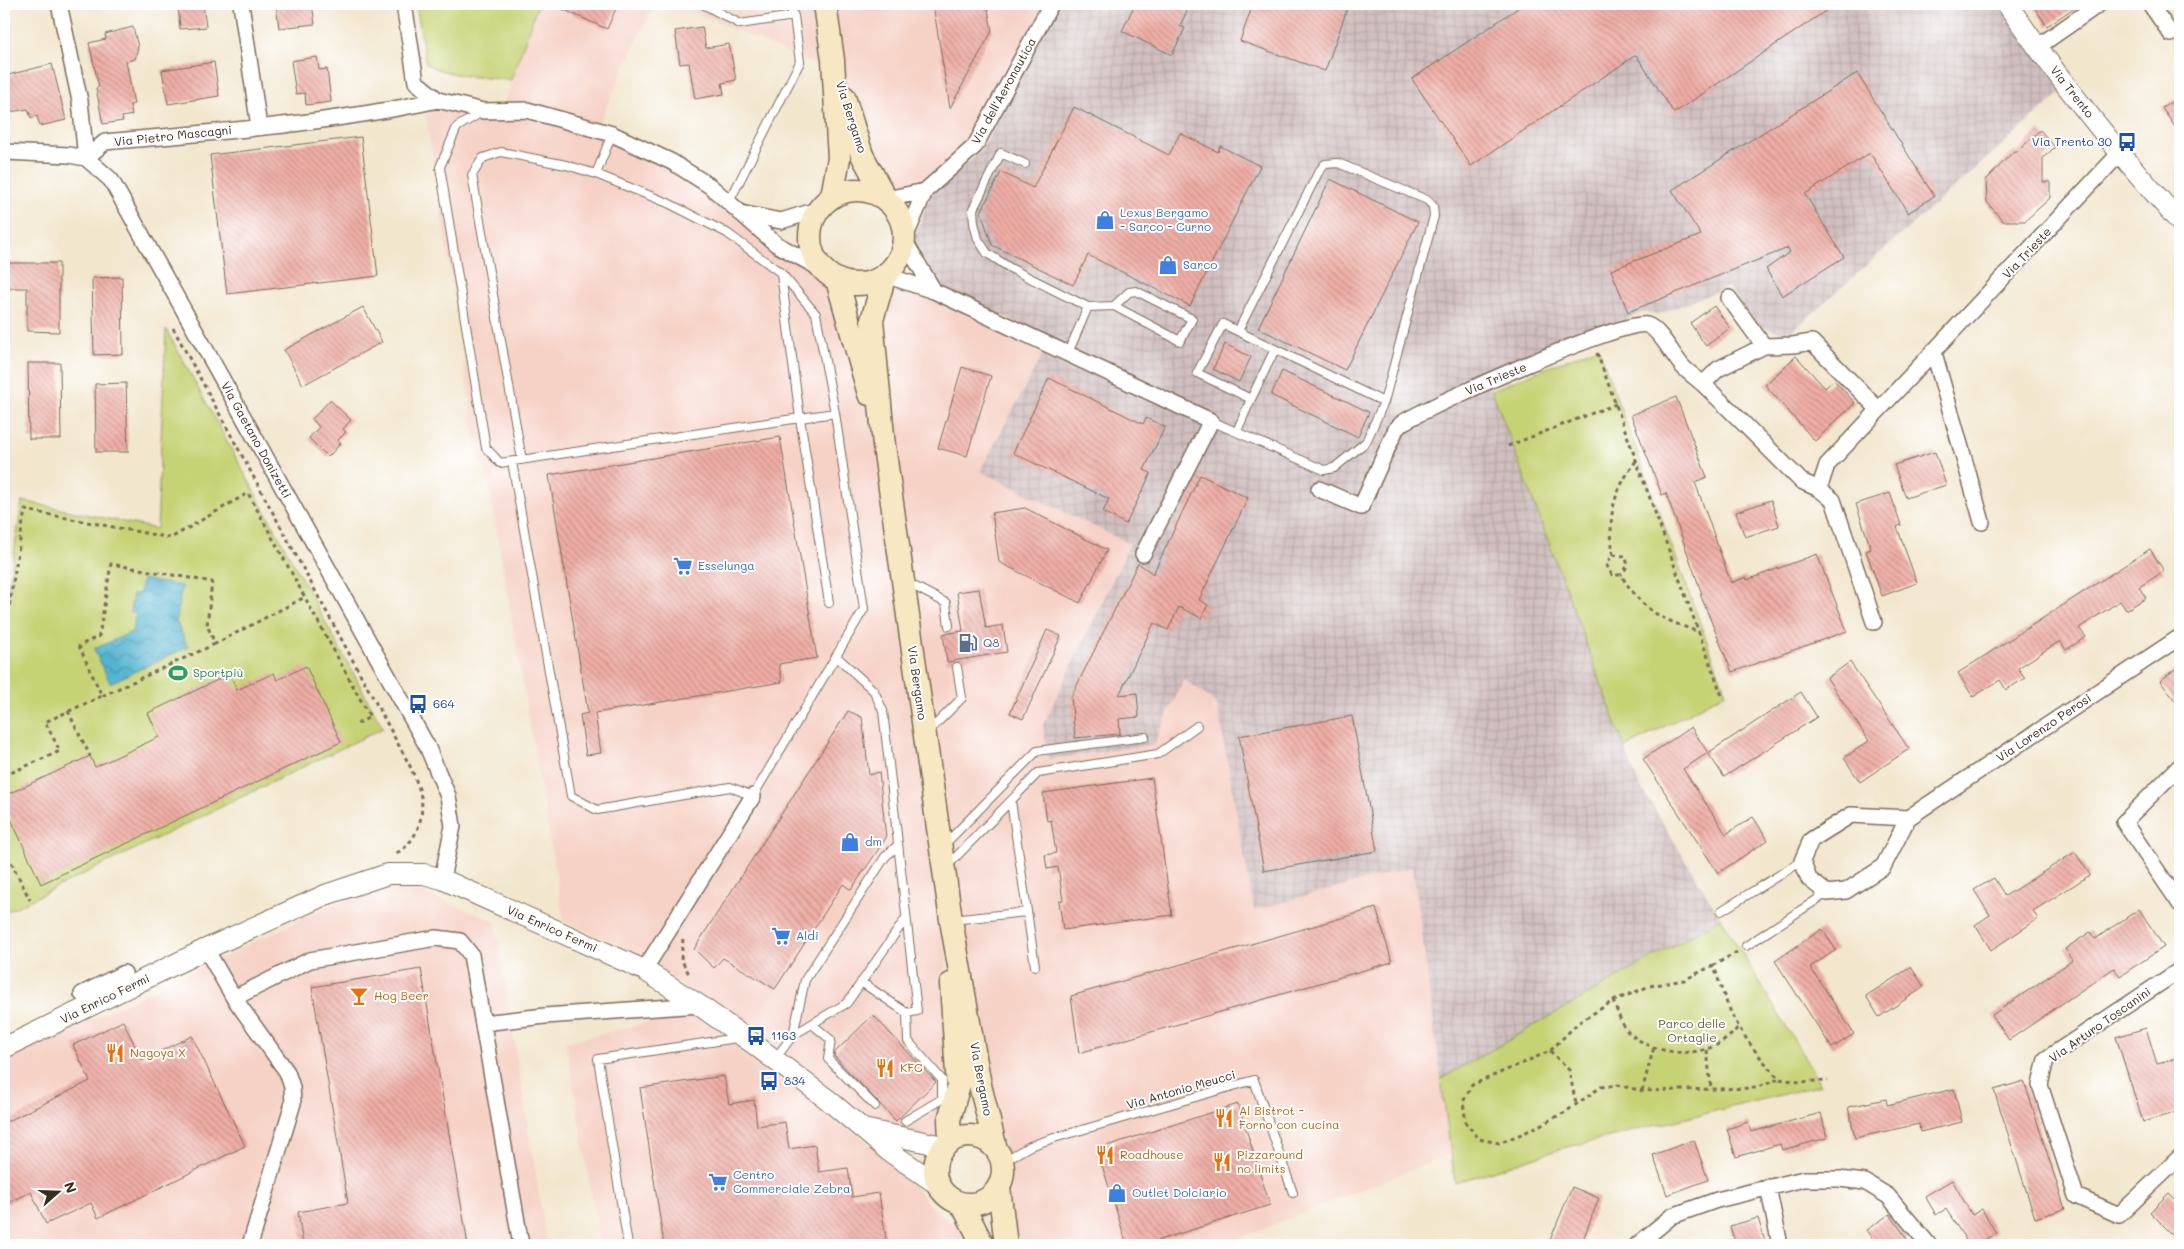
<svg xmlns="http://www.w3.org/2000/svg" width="2184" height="1249" font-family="Mali,sans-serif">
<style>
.built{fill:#f6d1c6}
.industrial{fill:url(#industrial-grid)}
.green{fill:#c6d375;stroke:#807e4a}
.water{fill:url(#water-waves);stroke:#466f78}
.building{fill:url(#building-back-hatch)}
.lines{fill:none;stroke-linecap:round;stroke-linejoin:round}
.service-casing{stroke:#7b6c5b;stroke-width:10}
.minor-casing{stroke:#7b6c5b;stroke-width:18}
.tertiary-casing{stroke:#7b6c5b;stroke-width:22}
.secondary-casing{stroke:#7b6c5b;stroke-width:25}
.path{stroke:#7b6c5b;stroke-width:3;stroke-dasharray:4 4;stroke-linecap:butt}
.service{stroke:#fff;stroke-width:8}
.minor{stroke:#fff;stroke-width:15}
.tertiary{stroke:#fff;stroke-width:20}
.secondary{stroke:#f7e8c3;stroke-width:22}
.labels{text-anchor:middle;stroke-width:4;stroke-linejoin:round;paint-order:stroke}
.street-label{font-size:12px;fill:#3b2a1e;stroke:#fff}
.transit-label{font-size:12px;fill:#164399;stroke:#fff;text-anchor:start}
.shop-label{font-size:12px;fill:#366cbe;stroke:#fff;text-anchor:start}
.service-label{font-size:12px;fill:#4e5e75;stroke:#fff;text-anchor:start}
.leisure-label{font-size:12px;fill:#27864d;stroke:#fff;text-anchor:start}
.food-label{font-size:12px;fill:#c56008;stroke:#fff;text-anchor:start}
.park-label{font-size:12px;fill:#655d38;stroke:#fff}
</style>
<defs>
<pattern id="industrial-grid" width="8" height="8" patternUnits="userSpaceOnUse" patternTransform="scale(1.25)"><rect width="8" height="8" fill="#d1bfbf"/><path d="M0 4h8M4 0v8" fill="none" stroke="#b4a4a4"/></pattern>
<pattern id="water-waves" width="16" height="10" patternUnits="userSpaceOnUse" patternTransform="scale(1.25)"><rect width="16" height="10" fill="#52b4d1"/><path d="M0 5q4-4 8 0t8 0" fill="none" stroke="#4593a9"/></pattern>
<pattern id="building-back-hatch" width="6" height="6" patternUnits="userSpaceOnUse" patternTransform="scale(1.25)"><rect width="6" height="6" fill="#efaea6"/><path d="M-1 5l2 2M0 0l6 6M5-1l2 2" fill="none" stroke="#c38e87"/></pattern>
</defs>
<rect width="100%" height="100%" fill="#fff"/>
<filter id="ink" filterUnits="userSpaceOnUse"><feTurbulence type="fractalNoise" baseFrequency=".02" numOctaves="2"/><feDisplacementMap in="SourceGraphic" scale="10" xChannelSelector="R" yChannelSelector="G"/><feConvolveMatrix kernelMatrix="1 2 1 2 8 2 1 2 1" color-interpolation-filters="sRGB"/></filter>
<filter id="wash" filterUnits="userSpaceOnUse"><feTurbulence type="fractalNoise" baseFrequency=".0096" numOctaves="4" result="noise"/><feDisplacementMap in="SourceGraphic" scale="20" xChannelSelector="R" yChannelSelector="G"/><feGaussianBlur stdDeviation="1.12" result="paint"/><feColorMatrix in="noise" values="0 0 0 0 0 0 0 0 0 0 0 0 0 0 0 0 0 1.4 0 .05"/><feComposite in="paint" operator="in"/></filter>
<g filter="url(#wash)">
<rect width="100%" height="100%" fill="#f2e6cd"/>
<!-- built -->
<path class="built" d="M538,4h116l-56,121 -95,-18z
M677,4h143l9,67z
M829,4h217l-75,139 -46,42 -37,10 -24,-47 -27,-89z
M438,106l87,8 79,21 95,48 71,62 63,38 46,164 67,472 1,86 7,81 -12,46 -8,6 -68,-12 -200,-153 -60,-34 -42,-17 -78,-453 -8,-12 -52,-342z
M890,285l43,13 112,53 -65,120 150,73 -87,181 111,19 30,-65 33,25 37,206 159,-44 38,288 -216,86 -6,5h-215l-6,-54 3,-21 -24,-86 -96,-639 -10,-123z
M410,888l85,33 52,324h-543v-184l343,-163z
M697,1011l202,155 32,41 28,21 16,17h-375l-34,-203z"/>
<!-- industrial -->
<path class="industrial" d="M1058,4h943l62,87 -274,243 -33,-8 -28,-39 -71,28 -12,-3 -160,60 152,408 84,138 -280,161 -28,-212 -159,43 -37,-206 -33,-25 -30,65 -105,15 -6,-34 87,-181 -150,-73 71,-132 -113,-53 -25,-45 17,-46 51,-44z"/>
<!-- green -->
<path class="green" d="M416,4h122l-27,76c-28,-3 -58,-2 -85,-16z
M166,329l217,399 -379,185v-295l18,-117 135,28z
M1598,347l128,346 -101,55 -133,-358z
M1721,918l100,167 -257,63 -109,35 -14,-104z"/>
<!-- water -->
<path class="water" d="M142,579l40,7 -6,35 12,26 -78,36 -16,-34 38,-17 4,-19 -6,-1 3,-18 7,-1z"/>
<g id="blocks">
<!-- building -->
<path class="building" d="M178,4h25l3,23 -26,2z
M276,4h36l3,20 -36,4z
M551,4h67l-11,25z
M933,4h54l5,27 -42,77z
M1135,4h55l-10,22 5,2 -13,27 -50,-24z
M1253,4h96l-24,67 -85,-30z
M1524,4h312l-162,109 -38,-58 -165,111 -59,-87z
M2032,4h48l-33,22z
M133,27l5,20 -3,12 -9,2 8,43 -4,1 2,10 -10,2 1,4 -20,3 -7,-36 3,-1 -10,-44 17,-4 -1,-5z
M702,27l4,21 23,-4 7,36 -14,3 2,11 -29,5 -6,-36 -9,1 -5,-33z
M317,57l2,13 8,-1 4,33 -25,3 -1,-12 -9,1 -5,-33z
M214,62l5,34 -51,8 -6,-34z
M52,64l14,56 -26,6 -3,-10 -6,2 -3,-9 -24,4v-37z
M1857,73l77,123 -26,17 -38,-60 -65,41 39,63 -62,39 -16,-27 24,-17 -2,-4 -160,64 -17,-42 90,-35 -29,-45z
M2180,96v38l-18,-26z
M1074,107l95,48 11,-22 38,19 2,-6 40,20 -70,140 -102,-51 -15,30 -81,-40 -11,-33 20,-40 32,16z
M2040,130l15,17 -12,11v24h7v16l-25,23h-22l-16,-19 -1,-22 28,-29h4z
M361,137l17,139 -151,18 -17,-139z
M1330,179l88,43 -73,148 -87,-42z
M4,263h55v69l-32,-1v-43h-23z
M122,277l1,77 -29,1 -2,-77z
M1714,306l16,22 -24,18 -16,-23z
M363,307l19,35 -79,43 -19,-35z
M1225,344l26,13 -12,25 -26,-13z
M1796,356l29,32 9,-8 21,23 -40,38 -50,-56z
M28,363h32l1,76h-32z
M962,367l29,9 -24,80 -29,-8z
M1282,371l87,41 -11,25 -87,-42z
M1049,378l94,46 3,-6 19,9 -21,43 7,3 -25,51 -23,-12 6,-13 -96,-46z
M126,383l2,69h-32l-1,-68z
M1676,397l31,80 -12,5 36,101 15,-6 1,3 70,-26 30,77 -115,41 -32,-78h2l-36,-101 -4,2 -31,-80z
M330,400l21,20 -8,9 3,3 -8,8 3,3 -13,14 -19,-19 10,-11 -7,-8z
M780,437l37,221 -38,6 3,18 -187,31 6,40 -15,2 -6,-40 8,-2 -39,-238z
M1935,452l11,33 -40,13 -12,-33z
M1200,475l48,23 -49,102 9,5 -7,13 -22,-11 -11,23 -14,-7 -35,72 18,-2 2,24 -20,2 1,15 -45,4 -4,-41 67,-134 15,11z
M1890,493l11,32 -4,2 20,56 -35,13 -16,-45 5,-2 -15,-45z
M1771,500l8,26 -34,11 -9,-25z
M1025,508l82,42 -27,53 -81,-41 -7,-49z
M2150,549l14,22 -25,16 7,11 -20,12 -6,-9 -41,27 7,9 -20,13 -6,-9 -42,27 7,10 -19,12 -6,-10 -27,17 -15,-24z
M979,589l7,39 17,-3 4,27 -60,10 -4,-28 20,-3 -6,-39z
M1047,630l14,6 -38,83 -13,-6z
M1850,662l59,87 -49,33 -16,-24 25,-17 -42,-63z
M2180,665v42l-20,-26z
M306,666l35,76 -300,142 -37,-80v-8l86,-40 5,11 64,-30 -11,-24 82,-39 7,16 37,-17 3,7z
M1801,692l16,25 -93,60 -16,-24z
M848,711l14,6 7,58 10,-3 7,66 -35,52 -8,-6 -68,105 -52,-31 -9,10 -20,-19z
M1352,716l25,135 -113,20 -25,-135z
M1691,727l17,26 -25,16 43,65 27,-17 15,23 -50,33 -75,-114z
M1152,778l20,137 -109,15 -4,-29 4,-1 -5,-33 -11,2 -2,-14 11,-2 -5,-33 -4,1 -4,-28z
M2075,852l15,23 -57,36 5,8 -47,31 -16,-25 15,-10 -16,-25 20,-12 11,18z
M1376,908l16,54 -313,91 -8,-57z
M2139,909l25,38 -44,29 -6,-8 -105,72 -17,-25 81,-55 -8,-11 25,-17 5,7z
M1822,929l14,21 -26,17 44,67 -22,14 -57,-87z
M1911,967l13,20 -45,30 -13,-21z
M421,969l47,276h-165l-5,-33 50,-9 -36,-216z
M873,1015l63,67 -40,39 -62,-65 1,-4z
M123,1021l19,39 50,-24 53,110 -147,72 -7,-15 -45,21 -15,-32 -27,13v-82l86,-42 -17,-36z
M2146,1028l11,36 23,-6v53l-37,11 -27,-85z
M724,1076l5,28 25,-4 3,26 28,-4 4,27 26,-4 4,27 29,-4 4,29 27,-4 8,52h-223l-24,-157z
M2024,1081l41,128 -30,9 -41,-128z
M1954,1089l8,33 -42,10 -1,-8 -64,14 -7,-31 38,-8 1,6z
M1238,1104l32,101 -126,40h-17l-30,-96z
M1821,1113l6,25 -45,12 -2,-6 -44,13 -9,-28 21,-7 3,10z
M1694,1140l14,40 -41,15 -14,-40z
M1952,1180l20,35 10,-6 14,24 -20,12h-7l-23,-36 -10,6 -11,-19z
M1572,1187l27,11 -18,47h-33z
M2169,1193l11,11v38l-30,-30z
M1890,1214l17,25 -9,6h-21l-11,-15z
M1758,1218l8,27h-30l-6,-19z"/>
</g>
</g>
<g filter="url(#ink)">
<use href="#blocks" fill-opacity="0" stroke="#7b6c5b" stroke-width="1"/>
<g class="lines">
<!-- service casing -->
<g class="service-casing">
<path id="service" d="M703,4l37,20 54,-8
M482,112l-25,15 -17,40 46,281 14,15 300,-45 -19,-144
M1025,164l-24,-11 -28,56 1,14 4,16 9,14 23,15 78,39 -20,46
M596,174l16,-40
M729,202l71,-140 -6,-46 -5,-12
M1088,307l26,-1 66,35 12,-22 -56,-28 -7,1 -15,14
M1251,399l24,-50
M1211,421l113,49 10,-2 32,-26 18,-40 50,-186 -1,-10 -6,-6 -89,-37 -13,1 -7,9 -80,158
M1237,431l14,-32 -54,-26 26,-49 161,78
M512,462l59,334 26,14 133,-23 23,9 111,-187 -29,-196 -19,-99 -35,-41 -54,-40 -59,-30 -72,-29 -30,-9 -65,-13 -18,6 -11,17 50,285
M908,583l38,20 3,23
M829,603l-29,-185 35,-5
M836,656l38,35 9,20 34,300 -10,2 -46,-31
M928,732l34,-34 -5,-31
M1011,801l24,165
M945,844l92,-93 108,-14
M948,865l90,-92 120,-19 39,-28
M1721,911l81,-50
M952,920l75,-8
M1746,946l81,-53
M812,1024l19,16 -3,19 47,47
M793,1035l12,-55 80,-123 13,-12
M775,1059l18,-24 54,-32 59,-85
M905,1121l37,-22v-19l-34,-39 -1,-28
M1002,1162l28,-16 24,-8 200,-58 39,113
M628,1245l-30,-186 139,-21"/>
</g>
<!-- minor casing -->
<g class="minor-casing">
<path id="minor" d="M59,4l21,97 6,57 25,22 316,566 21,50 5,30 -11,53
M241,4l18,123
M404,4l12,78 22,18 45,11 44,-1 85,24 60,28 38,24 66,58 47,26
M2150,4l21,30
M2036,48l63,-44
M4,152l65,3 17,3
M86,158l19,-16c111,-10 224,-18 333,-42
M886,199l39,-8
M740,213l41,8 36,-11
M885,275l49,16 277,130 -68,133
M934,291l-30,-51 21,-49 50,-45 76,-142
M1729,298l35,48
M1934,353l48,169
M1703,384l15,-15 46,-23 29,-1 19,-3 67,68
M1319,489l42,18 35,-78 6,-6c29,-18 222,-105 245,-98 13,4 27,33 37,43 6,6 14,11 20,17 33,31 65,64 97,96l18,8 14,11 41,122
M1819,489l8,-24 293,-312
M2180,766l-56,56 56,82
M1908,818l-57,-3 -40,25 -9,21 7,18 18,14 19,-2 37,-24 25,-49 272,-181
M206,949l28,49 53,74 5,15 1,16 -43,142
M644,970l109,-174
M2180,970l-134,89 -6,26 36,111 43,19 61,-58
M82,994l42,-21
M234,998l76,-38 126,-22 24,3 11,14 50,290
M483,1023l62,-7 154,-11
M1768,1187l12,58
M1637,1245l35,-29 45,-16 87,-21h35l26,3 23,14 41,49"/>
</g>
<!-- tertiary casing -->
<g class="tertiary-casing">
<path id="tertiary" d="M2007,4c52,76 111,149 173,218
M4,1048l202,-99 119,-54 63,-21h36l18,5 202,91 55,35 52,37 76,57 63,53 47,32
M868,1130l75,16"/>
</g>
<!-- secondary casing -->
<g class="secondary-casing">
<path id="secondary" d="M825,4l8,56 6,98 -7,38
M844,97l18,58 24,44
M810 237a47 47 0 1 1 94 0a47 47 0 1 1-94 0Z
M885,275l-13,45 12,126 67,474 29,165 16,64
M837,280l32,114
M935 1170a34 34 0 1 1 68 0a34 34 0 1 1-68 0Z
M950,1140l-1,-20 9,-32 -7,-104
M999,1187l7,58
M962,1204l21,41"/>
</g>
<!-- path -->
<path class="path" d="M173,328l237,438c4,10 9,20 11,31 4,21 -6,49 -27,57
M1597,353l125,343
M1508,446l108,-42
M1636,461c-24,33 -28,54 -23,94l-7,9 6,11h9c23,37 38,43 78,57
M1613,555l12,1 3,9 -7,10
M4,637l21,-127 146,28 77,-45 122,224 -13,7
M215,644l-113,52 -23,-50 20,-10 12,-72 101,18 -5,43 8,19 90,-47
M68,711l22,45
M4,776l56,-25 -15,-29 57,-26
M4,848l26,52
M683,939l-2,20 9,17
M1737,952l-23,13c14,51 30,75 65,114l21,3 28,-2
M1714,965l-30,15 -34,6 -37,15 -35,22 -28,28 -78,34 -9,17 3,21 13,16 20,4 25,-10 40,-20 37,-26 18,-2 23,6 113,-3 24,-9
M1613,1001c4,8 8,24 15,31 30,27 85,29 110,-5
M1707,1050l4,39
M1550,1051l19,19 7,34
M1642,1091l12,-44"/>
<!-- service -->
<use href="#service" class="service"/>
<!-- minor -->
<use href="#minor" class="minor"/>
<!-- tertiary -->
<use href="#tertiary" class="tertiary"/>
<!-- secondary -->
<use href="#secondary" class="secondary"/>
</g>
</g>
<!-- icons -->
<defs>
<g id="bus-bare" transform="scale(1.5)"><path d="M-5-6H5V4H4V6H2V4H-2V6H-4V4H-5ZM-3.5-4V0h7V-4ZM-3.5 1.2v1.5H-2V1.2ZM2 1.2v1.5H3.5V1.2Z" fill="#1a4fb4" stroke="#fff" stroke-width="2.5" paint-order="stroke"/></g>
<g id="shop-bare" transform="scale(1.5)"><path d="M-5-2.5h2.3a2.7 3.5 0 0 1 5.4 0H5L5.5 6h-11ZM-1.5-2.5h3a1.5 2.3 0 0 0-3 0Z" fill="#3f7fe0" stroke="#fff" stroke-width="2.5" paint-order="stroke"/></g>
<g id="supermarket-bare" transform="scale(1.5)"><path d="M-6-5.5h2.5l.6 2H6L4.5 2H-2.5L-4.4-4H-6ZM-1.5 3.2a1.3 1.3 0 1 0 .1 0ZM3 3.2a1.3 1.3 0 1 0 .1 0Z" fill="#3f7fe0" stroke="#fff" stroke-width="2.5" paint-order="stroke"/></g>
<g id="fuel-bare" transform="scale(1.5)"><path d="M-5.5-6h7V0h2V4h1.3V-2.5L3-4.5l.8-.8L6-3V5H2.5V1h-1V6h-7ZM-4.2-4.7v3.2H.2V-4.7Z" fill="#5c6f8a" stroke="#fff" stroke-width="2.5" paint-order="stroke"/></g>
<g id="stadium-bare" transform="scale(1.5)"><path d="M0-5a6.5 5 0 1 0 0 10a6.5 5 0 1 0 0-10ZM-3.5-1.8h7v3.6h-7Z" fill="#2e9e5b" stroke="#fff" stroke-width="2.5" paint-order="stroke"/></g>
<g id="bar-bare" transform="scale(1.5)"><path d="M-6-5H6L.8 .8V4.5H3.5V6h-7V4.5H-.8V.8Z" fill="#e8710a" stroke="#fff" stroke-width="2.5" paint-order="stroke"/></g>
<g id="restaurant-bare" transform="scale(1.5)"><path d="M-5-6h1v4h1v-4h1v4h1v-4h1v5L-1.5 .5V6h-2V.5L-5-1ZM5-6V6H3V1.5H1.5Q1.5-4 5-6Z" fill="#e8710a" stroke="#fff" stroke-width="2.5" paint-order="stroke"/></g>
</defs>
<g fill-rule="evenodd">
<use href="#bus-bare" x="2127" y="142"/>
<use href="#shop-bare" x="1105" y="220"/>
<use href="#shop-bare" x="1168" y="265"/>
<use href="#supermarket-bare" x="683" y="566"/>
<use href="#fuel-bare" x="968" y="643"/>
<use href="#stadium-bare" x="178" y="673"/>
<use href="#bus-bare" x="418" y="704"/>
<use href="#shop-bare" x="850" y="842"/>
<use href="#supermarket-bare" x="781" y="936"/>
<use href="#bar-bare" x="359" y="996"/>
<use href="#bus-bare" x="756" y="1036"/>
<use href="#restaurant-bare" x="115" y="1053"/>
<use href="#restaurant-bare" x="885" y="1068"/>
<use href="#bus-bare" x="769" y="1081"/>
<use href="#restaurant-bare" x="1224" y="1118"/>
<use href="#restaurant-bare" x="1105" y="1155"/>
<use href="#restaurant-bare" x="1222" y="1162"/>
<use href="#supermarket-bare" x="718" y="1182"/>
<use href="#shop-bare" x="1117" y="1193"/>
</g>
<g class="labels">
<!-- street labels -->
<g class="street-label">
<text transform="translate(1004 91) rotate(-61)" y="4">Via dell'Aeronautica</text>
<text transform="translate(2072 92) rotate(52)" y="4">Via Trento</text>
<text transform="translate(851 117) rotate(72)" y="4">Via Bergamo</text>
<text transform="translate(173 136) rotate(-6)" y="4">Via Pietro Mascagni</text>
<text transform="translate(2027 253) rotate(-47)" y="4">Via Trieste</text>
<text transform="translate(1496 379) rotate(-23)" y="4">Via Trieste</text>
<text transform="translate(256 440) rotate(61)" y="4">Via Gaetano Donizetti</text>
<text transform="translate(917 683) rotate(82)" y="4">Via Bergamo</text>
<text transform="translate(2044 728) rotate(-34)" y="4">Via Lorenzo Perosi</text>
<text transform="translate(552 929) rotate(24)" y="4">Via Enrico Fermi</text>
<text transform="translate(105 999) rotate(-26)" y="4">Via Enrico Fermi</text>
<text transform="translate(2100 1025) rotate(-35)" y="4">Via Arturo Toscanini</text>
<text transform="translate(981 1079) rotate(79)" y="4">Via Bergamo</text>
<text transform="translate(1181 1090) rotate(-16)" y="4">Via Antonio Meucci</text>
</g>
<!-- transit labels -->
<g class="transit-label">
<text x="2112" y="146" text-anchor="end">Via Trento 30</text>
<text x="433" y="708">664</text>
<text x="771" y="1040">1163</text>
<text x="784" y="1085">834</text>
</g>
<!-- shop labels -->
<g class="shop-label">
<text x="1120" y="217">Lexus Bergamo<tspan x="1120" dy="14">- Sarco - Curno</tspan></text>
<text x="1183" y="269">Sarco</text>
<text x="698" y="570">Esselunga</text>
<text x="865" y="846">dm</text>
<text x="796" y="940">Aldi</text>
<text x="733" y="1179">Centro<tspan x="733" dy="14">Commerciale Zebra</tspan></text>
<text x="1132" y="1197">Outlet Dolciario</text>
</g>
<!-- service labels -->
<g class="service-label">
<text x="983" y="647">Q8</text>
</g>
<!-- leisure labels -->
<g class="leisure-label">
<text x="193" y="677">Sportpiù</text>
</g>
<!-- food labels -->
<g class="food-label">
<text x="374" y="1000">Hog Beer</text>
<text x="130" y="1057">Nagoya X</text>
<text x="900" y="1072">KFC</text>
<text x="1239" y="1115">Al Bistrot -<tspan x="1239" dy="14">Forno con cucina</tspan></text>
<text x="1120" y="1159">Roadhouse</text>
<text x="1237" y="1159">Pizzaround<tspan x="1237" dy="14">no limits</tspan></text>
</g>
<!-- park labels -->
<g class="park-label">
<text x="1692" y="1028">Parco delle<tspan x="1692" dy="14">Ortaglie</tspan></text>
</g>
</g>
<!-- margin -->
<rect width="2184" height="1249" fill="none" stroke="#fff" stroke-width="20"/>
<!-- north arrow -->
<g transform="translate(58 1192) rotate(70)" stroke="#ffffff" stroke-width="4" paint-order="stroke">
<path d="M0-4L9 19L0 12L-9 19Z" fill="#3b2a1e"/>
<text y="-8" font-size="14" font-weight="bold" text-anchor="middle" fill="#3b2a1e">N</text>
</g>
</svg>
